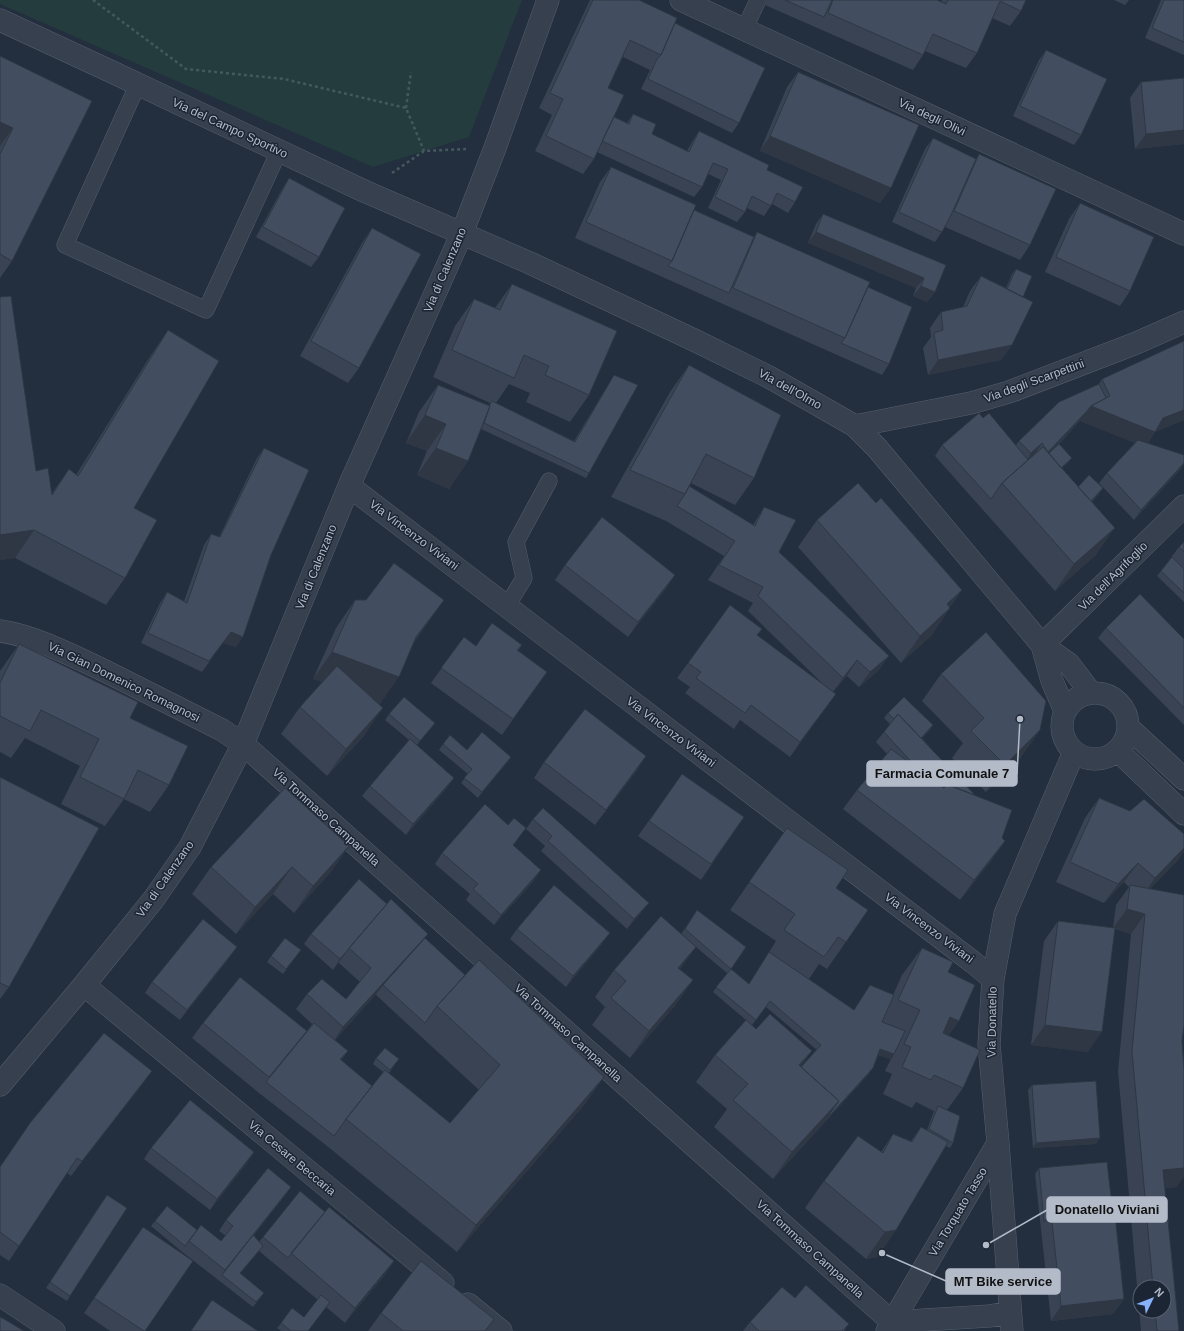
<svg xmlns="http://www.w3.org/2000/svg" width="1184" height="1331" font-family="Helvetica,sans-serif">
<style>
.pitch{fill:#253c3f}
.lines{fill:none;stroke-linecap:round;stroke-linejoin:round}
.service-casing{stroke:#555e6c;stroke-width:17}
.minor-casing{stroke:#555e6c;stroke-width:23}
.tertiary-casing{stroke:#555e6c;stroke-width:23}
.path{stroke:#43595c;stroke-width:2.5;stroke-dasharray:3 3;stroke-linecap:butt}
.service{stroke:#37404e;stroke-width:16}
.minor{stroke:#37404e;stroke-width:22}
.tertiary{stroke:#37404e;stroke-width:22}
.wall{fill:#394353;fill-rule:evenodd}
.shaded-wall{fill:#2e3743}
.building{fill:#424e60;stroke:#2e3743}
.labels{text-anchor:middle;stroke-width:3;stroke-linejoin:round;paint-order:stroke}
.street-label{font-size:12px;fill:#b3bbc9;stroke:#1c2533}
.leader{fill:none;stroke:#b3bbc9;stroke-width:1.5}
.callout-dot{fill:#b3bbc9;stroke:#1c2533;stroke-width:1.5}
.callout{fill:#b3bbc9;stroke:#b3bbc9;stroke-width:1.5}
.callout-label{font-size:13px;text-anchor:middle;font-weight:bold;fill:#111}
</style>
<rect width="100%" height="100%" fill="#232e3e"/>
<!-- pitch -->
<path class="pitch" d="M0,0h522l-53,137 -96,30 -373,-163z"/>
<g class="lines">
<!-- service casing -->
<g class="service-casing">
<path id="service" d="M744,30l14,-30
M138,84l-73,161 141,65 73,-159
M507,606l17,-28 -8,-36 33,-61"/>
</g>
<!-- minor casing -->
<g class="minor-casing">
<path id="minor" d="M681,0l503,234
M855,426l116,-23 38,-11 125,-48 50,-22
M349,486l625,477 19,16
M0,631c35,5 73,25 105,40 39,20 78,39 117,59l21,14 649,578
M1042,645l142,-139
M84,985l359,298
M0,1085l84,-100 69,-85 37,-53 53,-103 106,-258 113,-253
M0,1295l54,36
M468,1304l33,27
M892,1322l97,-6 21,-3
M887,1331l111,-188
M1012,1331l-14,-188 -9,-99 4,-65 12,-65 69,-162"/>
</g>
<!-- tertiary casing -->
<g class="tertiary-casing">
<path id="tertiary" d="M0,20l110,51 254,120 166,72 164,77 75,37 44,25 42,24 22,22 165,197 27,19 22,29
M462,233l33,-85 53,-148
M1042,645l10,36 13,30
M1062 726a33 33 0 1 1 66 0a33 33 0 1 1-66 0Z
M1129,728l55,51
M1118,751l66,63"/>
</g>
<!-- path -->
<path class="path" d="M93,0l93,69 98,10 122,29 18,43
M406,108l5,-36
M392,173l32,-22 42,-2"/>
<!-- service -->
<use href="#service" class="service"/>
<!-- minor -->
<use href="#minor" class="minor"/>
<!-- tertiary -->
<use href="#tertiary" class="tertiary"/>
</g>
<!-- wall -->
<path class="wall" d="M590,0h49l36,23 64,100 -7,10 -91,-44 9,-19 -27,-13 -15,31 6,29 13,6 6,-9 19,20 35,17 5,-9 7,-11 68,39 28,32 -7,11 -16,-9 -8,12 -17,-8 -2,4 -8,10 -29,-14 13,-28 -13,-6 -6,13 -8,10 -97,-45 -3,7 -11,15 -48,-23 17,-36 -13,-7z
M767,0h170l4,2 1,-2h84l-5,11 -11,15 -18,-8 -15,35 -11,15 -41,-17 -2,4 -10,15 -148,-65z
M1114,0h15l-4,5z
M1161,0h23v55l-39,-17z
M1046,50l35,85 -7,10 -61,-29 26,-56z
M0,56l92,45 -80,160 -12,17z
M798,72l93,116 -11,15 -120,-52 27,-64z
M1184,78v66l-49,5 -5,-51 11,-16z
M933,138l43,21 3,-5 51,91 -10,15 -75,-33 -10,15 -43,-20 33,-73z
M611,167l83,43 60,27 3,-5 111,55 21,77 -7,11 -307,-137 25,-56z
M289,178l30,79 -8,10 -55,-30 26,-48z
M1080,203l50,88 -10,15 -75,-34 24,-53z
M823,214l123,51 -11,27 -8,10 -14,-6 3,-8 -108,-45 8,-19z
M372,228l-13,140 -11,15 -48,-27 62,-113z
M1016,269l7,28 -11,48 -11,15 -73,15 -5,-27 8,-11 -1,-9 11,-16 22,-5 7,-16 11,-15 25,12 6,-14z
M512,284l77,111 -19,27 -44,-20 4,-9 -21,-9 -13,19 78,38 40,-66 -25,98 -3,5 -105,-49 -13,32 -19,28 -32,-14 10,-24 -21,-8 13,-31 19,-27 50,21 2,-3 -57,-26 22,-51 19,-27 21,9z
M0,297l36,174 16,22 17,-24 7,6 73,-117 19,-28 -34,178 -9,70 -19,27 -91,-47 -15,2z
M1184,341v79l-29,12 -7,11 34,25 -48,52 -35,-37 8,-10 28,-30 -55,-22 -21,23 13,14 -4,5 -6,5 16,19 25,1 -4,6 -7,8 4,53 -41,36 -120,-135 7,-11 41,-27 33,27 3,-4 80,-57 3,-5z
M689,365l65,113 -19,27 -44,-22 -2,3 64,39 11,-18 15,45 110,104 -11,15 -19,16 -12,-11 -14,16 3,2 -46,63 -50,-37 -6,9 -49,-36 5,-6 -13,-9 11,-15 69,-28 66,49 -75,-73 5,-8 -45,-23 16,-24 -58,-35 -55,-24 59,-105z
M264,448l7,107 -35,92 -13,-4 -21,29 -61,-29 19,-40 7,-11 17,9 20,-56 7,-11 8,3 38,-79z
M876,503l86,87 -12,17v1l-19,28 -30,27 -103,-116 19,-27z
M1184,542v60l-27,-26 22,-29z
M565,565l110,10 -10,15 -37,47 -73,-57z
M355,600h89l-29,41 -35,63 -3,-1 -13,33 -37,40 -46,-42 19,-27 22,-25 -9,-3 23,-51z
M1106,628l78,11v86l-86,-87z
M464,637l12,9 46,-1 -4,6 29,21 -45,63 -71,-52z
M19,644l111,74 39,67 -19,27 -26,-13 -19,27 -44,-22 19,-38 -55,-28 -14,20 -11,-6v-81z
M941,674l99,56 -19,27 -35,35 -34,-34 11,-15 -41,-42z
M888,713l45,12 -4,6 -7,7 83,103 -14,20 -31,39 -117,-91 14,-19 30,-36 -11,-12 14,-18 -6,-6z
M389,714l46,9 -18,22 37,33 -7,10 -41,47 -44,-39 8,-10 39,-46 -24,-20z
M443,744l24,6 44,7 -33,41 -17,-15 7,-9 -29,-24z
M646,756l-10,16 -41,53 -61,-47 10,-16z
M682,774l62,43 -43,63 -63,-44z
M0,777l9,210 -9,12z
M1099,798l85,36v17l-6,9 -28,29 32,152 -5,146 -12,1 14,143h-38l-23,-260 13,-137 -16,-5 -27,123 -57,-7 13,-104 14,-20 55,7 3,-23 13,-18 -5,-5 -20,21 -48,-21 29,-64zM1140,1287h24v24h-24z
M533,819l108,94 -14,16 -86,-78 4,-5 -19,-17z
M787,828l49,60 32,22 -41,59 -8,-5 -10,15 45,31 39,-15 9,-20 20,-27 26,24 11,49 -11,15 15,52 -16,22 6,33 -3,5 -4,-2 -50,84 -19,27 -11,2 -61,-51 19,-27 57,-29 12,-18 18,7 10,-14 6,3 7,-19 -18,-9 -4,6 -29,-14 9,-20 -7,-3 6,-12 -13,-4 -9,19 -96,105 -59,-52 13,-18 -31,-27 19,-27 31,-35 -33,-28 14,-19 -31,-26 -16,22 13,11 -19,27 -44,51 -38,-33 13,-18 -10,-10 19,-27 67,-36 16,-24 34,59 18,15 27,-43 -46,-31zM766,1007l51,43 -16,17 -49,-42z
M519,838l-6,8 21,35 -40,44 -28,-25 4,-6 -35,-30 7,-11z
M349,846l-19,27 -36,40 -21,-19 -37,40 -44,-40 19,-27z
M387,904l41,30 -4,4 41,37 139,102 -19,27 -128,148 -130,-106 -68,-53 -67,-55 11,-15 104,8 5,-7 -16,-15 11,-15 39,5 14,-17 -21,-19v-1l-6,8 -29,-26 7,-10zM377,993l-1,2 103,95 -29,33 -61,-50 10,-14 -23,-1 -3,6 10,8 -11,14 -31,-26 7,-9 -13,-11z
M517,929l85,15 -36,43 -56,-48z
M237,947l-7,10 -50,63 -35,-27 7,-11z
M301,950l-18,24 -16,-12 4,-6z
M152,1071l-11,15 -70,90 -4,-3 -58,88 -9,-6v-89z
M1032,1085l64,59 -63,4 -5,-58z
M151,1148l103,4 -7,11 -37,47 -66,-51z
M1039,1168l73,37 12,94 -11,15 -62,7 -16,-147z
M291,1187l-7,10 -30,38 5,7 4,-5 62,-25 69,49 -10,15 -39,47 -19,-16 -18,24h-27l-4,-3 4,-5 23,-6 14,-17 -59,-49 -19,23 24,19 -11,14 -72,-56 -30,-25 4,-5 42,9 24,11 5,-5 -7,-5 7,-11z
M103,1200l-33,96 -3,5 -21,-13z
M143,1227l2,104h-35l-26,-18z
M795,1298l54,26 -5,7h-101l7,-9z
M381,1313l105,18h-118z"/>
<!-- shaded-wall -->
<path class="shaded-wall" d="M0,122l13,6 -13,18z
M1184,130v14l-49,5 11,-15z
M770,136l121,52 -11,15 -120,-52z
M816,232l108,46 -8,10 -108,-45z
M921,286l14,6 -8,10 -14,-6z
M1012,345l-11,15 -73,15 10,-15z
M1091,406l72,12 21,-8v10l-29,12 -10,15 -65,-26 -35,37 3,-6z
M425,415l21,9 -19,27 -21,-8z
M1042,443l-7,11 -11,10 7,-11z
M436,448l32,13 -19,28 -32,-14z
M1072,458l-4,5 -14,13 4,-5z
M1184,463v2l-2,3 -48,52 7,-10z
M1103,488l-4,6 -15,16 4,-6z
M1115,528l-19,27 -41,36 19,-27z
M34,530l-19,28 -15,2v-25z
M675,575l-10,15 -37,47 10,-15z
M962,590l-16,22 4,-4 -19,28 -30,27 19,-27 27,-32z
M444,600l-19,27 -28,37 19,-27z
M231,632l12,5 -7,10 -13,-4 -21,29z
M332,652l67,25 -19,27 -67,-25z
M889,656l-11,15 -19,16 11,-15z
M857,660l-10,16 -15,17 11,-15z
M836,694l-11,15 -35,48 10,-15z
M383,708l-19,28 -37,40 19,-27z
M435,723l-4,6 -15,17 4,-5z
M933,725l-4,6 -16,16 4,-6z
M1040,730l-19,27 -35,35 19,-27z
M646,756l-10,16 -41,53 11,-15z
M511,757l-3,5 -30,36 4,-6z
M454,778l-7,10 -41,47 7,-11z
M1005,841l-14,20 -31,39 14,-20z
M349,846l-19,27 -36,40 19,-27z
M1184,848v3l-6,9 -37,38 14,-20z
M1138,863l-14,19 -20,21 14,-19z
M292,867l-19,27 -37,40 19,-27z
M541,870l-7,11 -40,44 7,-10z
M649,903l-8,10 -14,16 7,-10z
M1127,909l18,5 -14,20 -18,-6z
M610,933l-8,11 -36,43 7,-11z
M428,934l-11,15 -34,36 -6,8 -44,49 10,-15z
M237,947l-7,10 -50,63 7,-10z
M696,947l-19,27 1,-6z
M347,952l-8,10 -6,8 7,-11z
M693,980l-19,27 -44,51 19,-27z
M950,1017l9,4 -19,27 -9,-3z
M1045,1025l57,7 -14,20 -57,-7z
M880,1049l14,5 -3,6 -15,-6z
M812,1051l-19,27 6,-13z
M873,1068l-4,6 -96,105 19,-27 47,-51z
M152,1071l-11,15 -70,90 11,-15z
M604,1077l-19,27 -128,148 19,-27z
M1100,1138l-4,6 -63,4 3,-5z
M254,1152l-7,11 -37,47 7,-11z
M1184,1168v9l-7,10 -27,2 13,-19z
M291,1187l-7,10 -62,78 3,-5z
M896,1230l-19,27 -11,2 19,-27z
M263,1246l-4,5 -23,28 4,-6z
M394,1261l-10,15 -39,47 10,-15z
M1124,1299l-11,15 -62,7 10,-15z"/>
<!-- building -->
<path class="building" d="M593,0h46l38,18 -16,37 -31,-15 -22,48 16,7 -30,64 -48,-23 17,-37 -13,-6z
M785,0h47l-8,17z
M833,0h104l9,4 2,-4h78l-5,11 -21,-10 -23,52 -44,-19 -10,21 -95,-42z
M1164,0h20v42l-32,-14z
M675,23l90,45 -26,55 -91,-44 9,-20 4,-4z
M1046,50l61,29 -26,56 -61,-29z
M0,56l92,45 -80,160 -12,-7v-100l13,-26 -13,-6z
M798,72l121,53 -28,63 -121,-52z
M1184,78v52l-38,4 -5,-52z
M633,114l23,10 -4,10 37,18 10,-21 70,34 -2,5 36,17 -8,15 -18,-9 -6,13 -19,-10 -7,16 -30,-15 13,-28 -15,-6 -11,24 -100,-46 12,-24 15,7z
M933,138l43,21 -25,56 -9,17 -43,-20z
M979,154l77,35 -26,56 -76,-34z
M611,167l85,38 -24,56 -86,-39z
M289,178l56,30 -26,49 -56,-30z
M1080,203l74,34 -24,54 -74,-34z
M694,210l60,27 -25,56 -61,-27 4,-5z
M823,214l123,51 -11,27 -14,-6 3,-8 -108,-46z
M372,228l49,26 -62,114 -48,-27z
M757,232l113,50 -25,56 -112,-50z
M1016,269l16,7 -9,21 -16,-8z
M981,276l52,26 -21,43 -74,15 -4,-27 9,-3 -2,-18 26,-6z
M512,284l105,47 -28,64 -44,-20 4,-9 -25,-11 -10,23 -62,-28 22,-51 26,11z
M868,287l44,20 -23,57 -48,-21 4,-5z
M11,296l25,175 12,-3 4,27 17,-26 9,7 90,-146 51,31 -85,147 23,12 -32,58 -91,-48 -34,5v-238z
M1184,341v69l-21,8 -8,14 -64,-26 19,-10 -8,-17z
M689,365l92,50 -27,63 -48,-24 -21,40 -55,-24z
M614,375l24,10 -49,88 -105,-50 6,-17h-1l3,-5 83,41z
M1099,384l7,14 -15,8 -4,5 -39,41 -6,-9 -11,10 -12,-12 40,-39z
M438,385l52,21 -22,55 -32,-13 10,-24 -21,-9z
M979,413l4,5 6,-5 39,47 -26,23 -11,16 -49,-54z
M1138,440l46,15v8l-43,47 -34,-37z
M1059,444l13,14 -11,10 -12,-15z
M1043,447l72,81 -41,36 -72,-81z
M264,448l45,22 -38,85 -28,82 -12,-5 -22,29 -61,-28 19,-41 20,11 24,-69 9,3z
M1089,475l14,13 -12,13 -13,-14z
M858,483l18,20 5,-5 81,92 -15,14 3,4 -30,28 -103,-116z
M689,486l66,40 9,-19 32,13 -17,32 110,104 -19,16 -13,-12 -14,18 -85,-82 5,-9 -44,-22 16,-24 -58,-35 8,-12z
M602,517l73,58 -37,47 -73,-57z
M1184,542v10l-5,-5z
M1172,557l12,12v24l-23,-22z
M394,563l50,37 -28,37 -17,40 -67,-25 23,-52h11z
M1140,594l44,45v69l-78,-80z
M730,605l32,24 -5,6 79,59 -36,48 -49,-37 -6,8 -49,-35 5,-6 -13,-9z
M492,623l30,22 -5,5 30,22 -34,47 -72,-51 23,-31 12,9z
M986,632l60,69 -6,29 -35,35 -34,-34 13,-13 -43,-44z
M19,644l119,58 -8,16 58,28 -19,39 -31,-15 -14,29 -44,-22 19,-38 -58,-29 -11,21 -30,-15v-33z
M337,666l46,42 -37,41 -46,-42z
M404,697l31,26 -15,18 -31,-27z
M904,697l29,28 -12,13 -23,-24 -4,5 -6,-6z
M585,709l61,47 -40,54 -62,-48z
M898,714l77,81 -29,-11 -2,4 -27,-20 -33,-36z
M482,732l29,25 -29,35 -18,-14 8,-9 -29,-25 7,-9 17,15z
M410,739l44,39 -41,46 -43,-38z
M891,749l53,39 2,-4 66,26 -10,28 3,3 -31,39 -117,-90z
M682,774l62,43 -33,47 -62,-43z
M0,777l99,51 -90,159 -9,-4z
M285,788l64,58 -36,40 -21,-19 -37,40 -44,-40z
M1099,798l31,13 14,-12 40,35v14l-29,30 -17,-15 -20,21 -48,-22z
M485,804l23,21 6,-7 12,10 -13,17 28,25 -40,45 -28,-26 5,-5 -36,-31z
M543,808l106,95 -15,16 -86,-78 4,-5 -19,-17z
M787,828l61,42 -12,18 32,22 -22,32 -8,-5 -14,20 -40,-27 11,-16 -46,-32z
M359,879l28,25 -47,55 -29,-25z
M554,885l56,48 -37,43 -56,-47z
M1130,885l54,10v130l-2,16 2,28v99l-21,2 16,161h-22l-2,-20h9v-24h-11l-21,-236 13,-137 -18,-5z
M391,899l37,35 -85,93 -36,-33 15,-15 24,20 25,-31 -22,-20z
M697,910l49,37 -15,22 -46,-40z
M661,916l35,31 -18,21 15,12 -44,51 -38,-33 15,-17 -12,-11z
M203,919l34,28 -50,63 -35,-28z
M1058,921l57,7 -13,104 -57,-7z
M285,938l16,12 -15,19 -15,-13z
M425,938l40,37 -28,31 -12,17 -42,-38z
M922,948l31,14 -5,10 27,13 -16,36 -9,-4 -7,16 37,17 -17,38 -29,-13 -3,5 -29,-13 9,-20 -7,-3 16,-34 -22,-10z
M769,952l85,58 16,-25 24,10 -12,27 23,9 -11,23 -14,-5 -7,19 -50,55 16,-22 -38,-34 20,-22 -51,-44 -14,19 -40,-33 15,-18 18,15z
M479,960l125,117 -128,148 -130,-106 39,-49 65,53 50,-58 -63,-59z
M240,977l67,54 -38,46 -66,-54z
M770,1014l42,37 -13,14 40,36 -47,51 -59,-52 15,-16 -33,-29 31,-35 10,9z
M314,1023l34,28 -8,8 32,27 -26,33 -12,17 -68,-54z
M104,1033l48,38 -70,90 -5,-3 -58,88 -19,-14v-65l30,-44z
M385,1048l14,11 -9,11 -14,-12z
M1096,1081l4,57 -64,5 -4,-58z
M190,1100l64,52 -37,47 -66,-51z
M938,1106l22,10 -7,27 -24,-14z
M921,1127l27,15 -52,88 -11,2 -61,-51 34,-45 25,17 10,-19 19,8z
M1107,1162l5,43 -61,7 -7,10 -5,-54z
M268,1168l23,19 -66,83 -36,-29 12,-16 20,16 12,-15 -7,-6z
M300,1191l25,21 -37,46 -25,-21z
M107,1195l20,13 -57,88 -20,-14z
M1114,1205l10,94 -63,7 -10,-94z
M167,1206l30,24 -12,16 -30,-25z
M329,1207l65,54 -39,47 -64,-55z
M143,1227l50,34 -48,70h-1l-50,-33z
M253,1235l10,11 -23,27 24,20 -8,9 -34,-27z
M421,1261l73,58 -9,12h-82l-22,-18z
M806,1285l43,39 -7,7h-83l-9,-9 32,-35 13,11z
M321,1295l9,7 -22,29h-17l-10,-8 11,-15 12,9z
M212,1300l46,31h-67z
M0,1317l4,2 20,12h-24z"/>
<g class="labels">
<!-- street labels -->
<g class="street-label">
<text transform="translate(932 117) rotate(25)" y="4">Via degli Olivi</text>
<text transform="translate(230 128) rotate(25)" y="4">Via del Campo Sportivo</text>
<text transform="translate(445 270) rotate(-67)" y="4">Via di Calenzano</text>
<text transform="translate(1034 381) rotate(-20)" y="4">Via degli Scarpettini</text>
<text transform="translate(790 389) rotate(29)" y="4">Via dell'Olmo</text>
<text transform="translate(414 535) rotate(37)" y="4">Via Vincenzo Viviani</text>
<text transform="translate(316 567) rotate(-68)" y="4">Via di Calenzano</text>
<text transform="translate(1113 576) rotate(-45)" y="4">Via dell'Agrifoglio</text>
<text transform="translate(124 682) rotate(26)" y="4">Via Gian Domenico Romagnosi</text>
<text transform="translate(671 732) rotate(37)" y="4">Via Vincenzo Viviani</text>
<text transform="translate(326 817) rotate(42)" y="4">Via Tommaso Campanella</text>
<text transform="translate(165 879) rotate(-55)" y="4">Via di Calenzano</text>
<text transform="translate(929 928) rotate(37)" y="4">Via Vincenzo Viviani</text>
<text transform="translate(992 1022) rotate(-89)" y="4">Via Donatello</text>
<text transform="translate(568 1033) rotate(42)" y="4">Via Tommaso Campanella</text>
<text transform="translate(292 1158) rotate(40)" y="4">Via Cesare Beccaria</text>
<text transform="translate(958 1212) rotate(-59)" y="4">Via Torquato Tasso</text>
<text transform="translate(810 1249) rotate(42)" y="4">Via Tommaso Campanella</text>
</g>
</g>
<!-- callouts -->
<path class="leader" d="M1020 719L1017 774M986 1245L1047 1210M882 1253L946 1281"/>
<g class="callout-dot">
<circle cx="1020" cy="719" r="4"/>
<circle cx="986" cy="1245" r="4"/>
<circle cx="882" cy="1253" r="4"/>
</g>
<g class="callout">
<rect x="867" y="761" width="150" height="25" rx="4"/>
<rect x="1047" y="1197" width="120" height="25" rx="4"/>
<rect x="946" y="1269" width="114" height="25" rx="4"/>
</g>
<g class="callout-label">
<text x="942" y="778">Farmacia Comunale 7</text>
<text x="1107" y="1214">Donatello Viviani</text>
<text x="1003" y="1286">MT Bike service</text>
</g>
<!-- north arrow -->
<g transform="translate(1152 1299) rotate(47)"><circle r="19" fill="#1c2533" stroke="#58616f"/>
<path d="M0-3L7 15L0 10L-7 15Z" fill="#86b2fb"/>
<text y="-6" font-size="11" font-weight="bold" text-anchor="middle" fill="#b3bbc9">N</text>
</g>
</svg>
